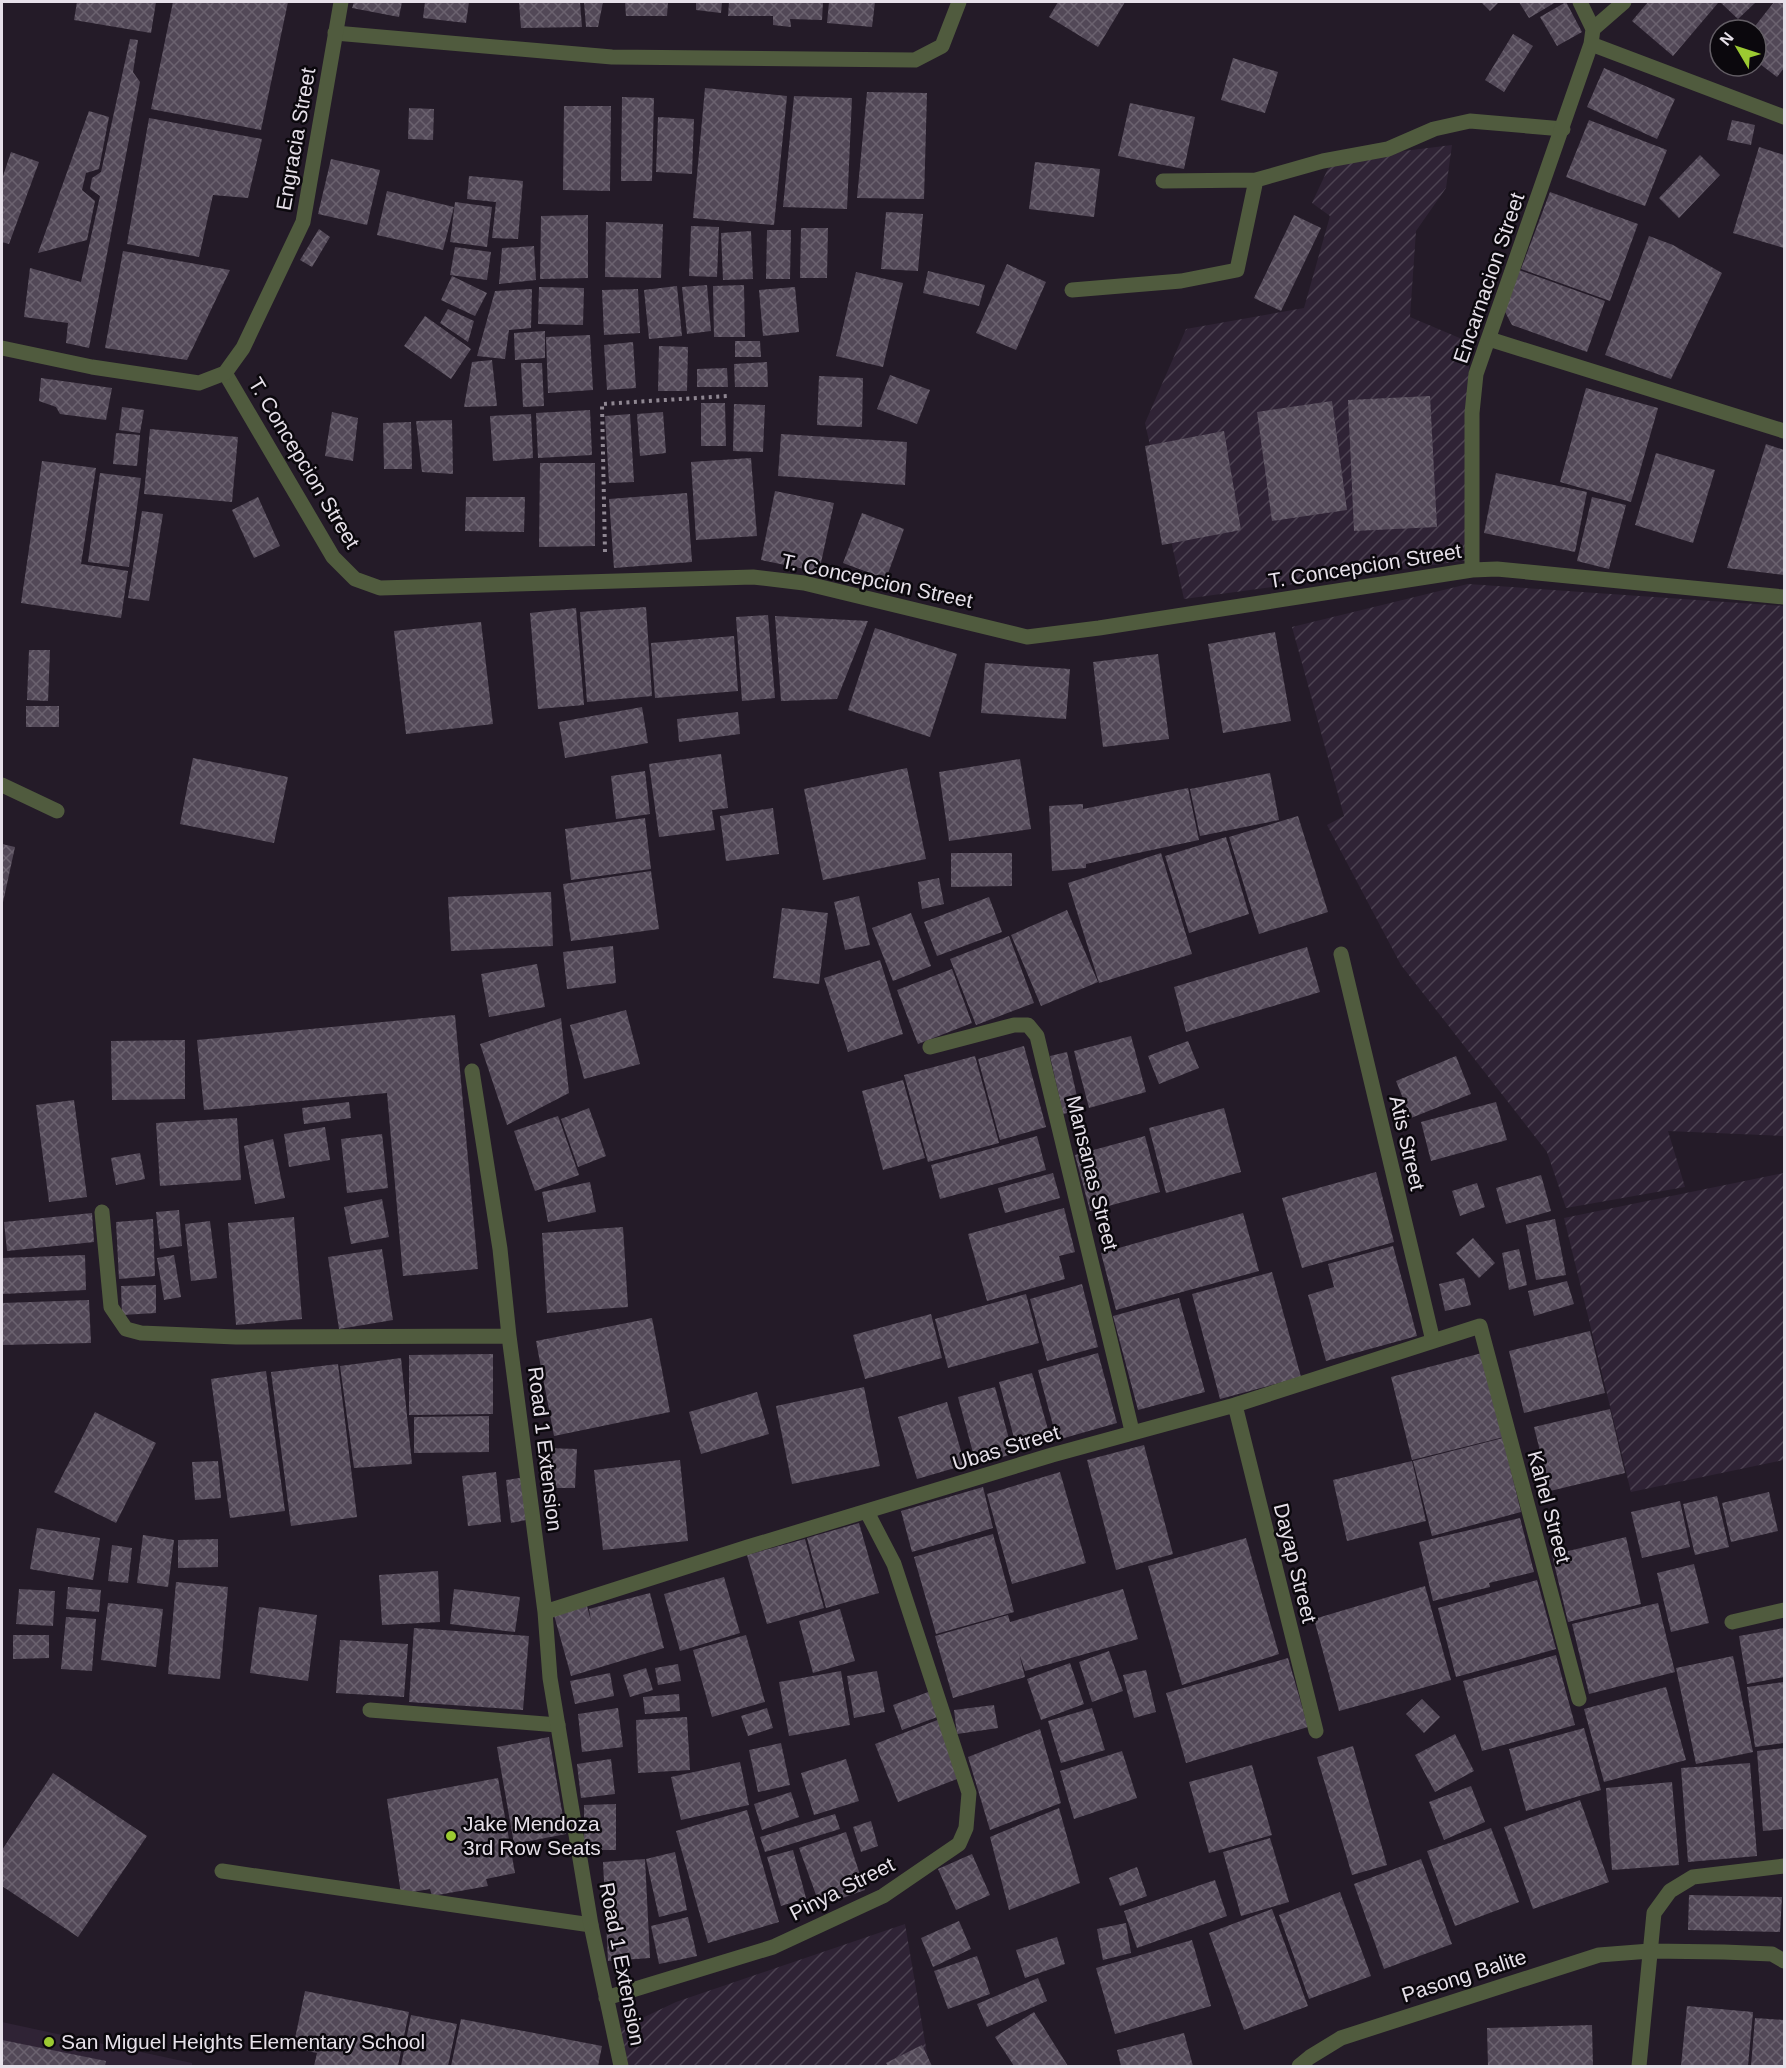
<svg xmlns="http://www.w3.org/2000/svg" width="1786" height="2068" font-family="Helvetica,sans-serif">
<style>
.built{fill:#2f2335}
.industrial{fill:url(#industrial-furrows)}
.building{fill:url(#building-cross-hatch)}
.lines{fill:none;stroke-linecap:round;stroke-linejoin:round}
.path{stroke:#8f8792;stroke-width:4;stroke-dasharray:3 4.5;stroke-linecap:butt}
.service{stroke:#505b3e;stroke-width:15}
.minor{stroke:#505b3e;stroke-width:15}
.tertiary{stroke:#505b3e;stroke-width:15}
.poi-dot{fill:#9cca32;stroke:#0b080d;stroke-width:2}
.labels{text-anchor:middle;stroke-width:5;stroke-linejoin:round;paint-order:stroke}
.street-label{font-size:21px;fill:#e6e0e9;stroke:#0b080d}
.poi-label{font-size:21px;fill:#e6e0e9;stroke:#0b080d;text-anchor:start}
</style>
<defs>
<pattern id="industrial-furrows" width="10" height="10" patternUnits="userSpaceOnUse" patternTransform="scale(1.5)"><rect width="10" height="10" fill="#2f2335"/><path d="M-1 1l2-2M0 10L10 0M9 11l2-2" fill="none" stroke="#4d4352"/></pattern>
<pattern id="building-cross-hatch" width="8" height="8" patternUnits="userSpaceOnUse" patternTransform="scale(1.5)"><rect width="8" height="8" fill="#524857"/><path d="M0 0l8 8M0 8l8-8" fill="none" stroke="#6b626f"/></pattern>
</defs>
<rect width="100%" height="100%" fill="#241b28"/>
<!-- built -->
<path class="built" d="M2,2022l190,41v3h-190z"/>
<!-- industrial -->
<path class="industrial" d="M1452,145l-6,43 -30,43 -6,86 59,25v218l-285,39 -39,-176 41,-94 118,-21 26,-92 -18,-13 20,-43z
M1468,584l316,22v530l-116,-5 17,56 -119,21 -19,-56 -146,-187 -74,-140 17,-9 -52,-189z
M1784,1173v287l-153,32 -67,-274z
M905,1924l24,141 -301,1 -13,-35 61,-29z"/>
<!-- building -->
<path class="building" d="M77,2h79l-5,31 -77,-13z
M173,2h115l-27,128 -110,-21z
M354,2h48l-3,15 -47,-9z
M425,2h44l-3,21 -43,-5z
M519,2h61l2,25 -61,1z
M584,2h19l-5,25h-12z
M625,2h43l-1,14h-41z
M696,2h26l-1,11 -25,-3z
M729,2h94l-1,18 -32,-1 1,8 -18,-2v-9h-45z
M829,2h46l-3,25 -45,-4z
M1058,2h67l-27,45 -49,-30z
M1481,2h18l-9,9z
M1519,2h37l-27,16z
M1566,2l16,30 -25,14 -17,-29z
M1648,2h68l2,1 -45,53 -41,-35z
M1720,2h36l-18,17z
M1774,2h10v66l-7,9 -21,-16v-31h-4z
M1513,34l20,12 -29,46 -19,-12z
M130,39l8,1 -5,32 7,10 -51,266 -23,-5 2,-20 -44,-6 6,-49 51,14 19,-86 -10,-7 2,-11 9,-6z
M1233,58l45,14 -13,41 -44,-13z
M1604,68l71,31 -18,40 -70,-32z
M705,88l82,8 -13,129 -81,-7z
M867,92l60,1 -3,106 -67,-1z
M794,96l58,2 -5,111 -64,-2z
M622,97l32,1 -2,83h-31z
M1130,103l65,14 -11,52 -66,-13z
M564,106h47l-1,85 -47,-1z
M409,108l25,1 -1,31 -25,-1z
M89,111l20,6 -10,52 -13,4 -4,17 13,11 -8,39 -49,13z
M658,117l36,2 -2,55 -36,-2z
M149,118l113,21 -14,59 -35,-3 -14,62 -72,-13z
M1589,120l78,30 -22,56 -79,-29z
M1732,120l23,5 -4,20 -24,-5z
M1759,147l25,8v93l-51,-15z
M11,152l28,10 -30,82 -7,-2v-63z
M1700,155l20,20 -41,43 -20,-20z
M331,159l49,11 -13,55 -49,-11z
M1035,162l65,7 -6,48 -65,-8z
M469,176l54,5 -5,58 -26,-1 4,-36 -29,-3z
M387,191l67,16 -11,43 -66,-15z
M1550,192l88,32 -28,77 -89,-32z
M455,202l37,5 -5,40 -37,-5z
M886,212l37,2 -5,57 -37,-2z
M588,215v63l-48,1 1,-63z
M1294,215l27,13 -40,83 -27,-13z
M606,222l57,2 -2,54 -56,-1z
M691,226l28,1 -2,50 -28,-1z
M801,228h27l-1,50h-27z
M319,229l11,8 -18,30 -12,-7z
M767,230h24l-1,49h-24z
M751,231l2,48 -30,1 -2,-47z
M1649,236l24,9 49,28 -51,106 -66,-24z
M534,246l2,34 -37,4 3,-36z
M455,247l36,5 -4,28 -37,-5z
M123,251l107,19 -43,90 -82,-12z
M1007,264l39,18 -30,68 -40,-17z
M1519,270l86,31 -18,51 -75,-27 -8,-15z
M928,271l57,14 -6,21 -56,-13z
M856,272l47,11 -20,84 -47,-11z
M452,276l35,17 -12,23 -34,-16z
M707,285l4,46 -24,3 -5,-47z
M744,285l1,52h-31l-1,-51z
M677,286l5,50 -33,3 -5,-49z
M539,287l45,1 -1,37 -45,-1z
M795,287l4,45 -36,4 -4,-46z
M532,289l-1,39 -22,2 -4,29 -28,-3 18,-65z
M638,289l2,44 -36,2 -2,-45z
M448,309l26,12 -6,21 -28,-19z
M425,316l46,33 -20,30 -47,-33z
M545,331v27l-30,2 -1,-27z
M590,335l3,55 -45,3 -2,-56z
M735,341h25l1,16h-26z
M633,342l3,46 -29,2 -3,-45z
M659,346l29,1 -1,44h-29z
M492,360l5,46 -33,1 8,-45z
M767,362l1,25h-33l-1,-23z
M521,363h21l2,43 -21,1z
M727,368l1,19h-31v-18z
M890,375l40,15 -13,34 -40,-15z
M819,376l44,2 -1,49 -45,-2z
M41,378l71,10 -6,32 -46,-6 -4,-7 -17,-6z
M1586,388l72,20 -27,94 -71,-20z
M1430,396l7,131 -83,4 -6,-131z
M1332,401l15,109 -75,11 -15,-109z
M701,403h24l1,43h-25z
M734,404l31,1 -2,47 -30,-1z
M122,407l22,3 -4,23 -21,-3z
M590,410l2,45 -54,3 -2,-45z
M332,412l26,6 -5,43 -28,-5z
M663,412l3,41 -26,3 -3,-42z
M531,414l2,44 -40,3 -3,-45z
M630,414l4,68 -25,1 -4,-67z
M452,420l1,54 -31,-2 -6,-51z
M411,422l1,47h-28l-1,-46z
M150,429l88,8 -6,65 -88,-8z
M1224,431l17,99 -79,15 -17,-99z
M116,433l24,2 -3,31 -24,-2z
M781,434l126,8 -2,43 -127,-9z
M1766,444l18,6v125l-57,-7z
M1656,453l59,17 -22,73 -58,-18z
M751,458l6,78 -61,4 -5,-78z
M42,461l54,7 -15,96 47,7 -7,47 -100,-15z
M540,463h55v83l-56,1z
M100,473l41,5 -12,89 -41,-5z
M1496,473l91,19 -12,60 -91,-19z
M775,491l59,12 -15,69 -58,-12z
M687,493l5,69 -78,6 -5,-69z
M258,497l22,49 -26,12 -22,-48z
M466,497h59l-1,35 -59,-1z
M1592,497l34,8 -17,64 -32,-8z
M142,511l21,3 -14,87 -21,-3z
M862,513l42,16 -18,50 -43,-16z
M646,607l6,89 -65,6 -7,-90z
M576,608l8,97 -46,4 -8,-96z
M768,615l7,83 -33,3 -6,-84z
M775,616l93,5 -31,78 -56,2z
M481,622l12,102 -87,10 -12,-103z
M875,628l82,26 -27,83 -82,-27z
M1275,632l16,89 -68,12 -15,-89z
M734,636l4,55 -83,7 -4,-55z
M29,650h21l-2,51 -21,-1z
M1158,654l11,85 -66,8 -10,-85z
M985,663l85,6 -4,50 -85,-6z
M26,706h33v21h-33z
M642,707l6,36 -83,15 -6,-36z
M738,712l2,22 -61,8 -2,-23z
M721,754l7,54 -16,2 3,20 -56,7 -10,-73z
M193,758l95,19 -14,66 -94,-19z
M1020,759l11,70 -82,12 -10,-69z
M907,768l19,91 -103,21 -19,-91z
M645,771l5,43 -34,5 -5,-43z
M1270,773l9,47 -79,16 -10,-47z
M1188,788l11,52 -113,24v4l-34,3 -3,-65 34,-2v5z
M773,808l6,46 -53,7 -6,-45z
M1298,816l30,96 -69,22 -30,-97z
M645,818l6,51 -80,11 -6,-51z
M1226,837l23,77 -60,19 -24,-77z
M2,844l13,3 -13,60z
M951,853h61v33l-61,1z
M1161,853l31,101 -93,29 -31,-100z
M651,871l8,58 -88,12 -8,-57z
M939,878l5,26 -22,5 -4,-27z
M551,892l2,54 -102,5 -3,-54z
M859,896l11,49 -25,5 -11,-48z
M989,897l13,35 -65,24 -13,-34z
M782,908l46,5 -9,71 -46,-6z
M1067,910l31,72 -57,24 -30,-71z
M911,913l20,53 -38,15 -21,-53z
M1009,936l25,67 -58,22 -26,-66z
M613,946l3,37 -49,6 -4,-37z
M1307,947l13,45 -134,40 -12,-45z
M880,960l23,74 -55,18 -24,-74z
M537,964l8,43 -56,10 -8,-43z
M952,969l20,54 -54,21 -21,-54z
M626,1010l14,54 -56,15 -14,-54z
M455,1015l23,254 -75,7 -16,-183 -183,17 -7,-70z
M561,1018l8,75 -62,32 -27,-81z
M1131,1036l15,56 -57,16 -15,-57z
M185,1040v59l-73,1 -1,-59z
M1188,1041l11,27 -40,16 -11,-28z
M1024,1046l22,81 -46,13 -22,-81z
M1067,1052l13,58 -17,4 -13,-58z
M975,1056l24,87 -71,19 -24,-87z
M1456,1056l15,38 -60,24 -15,-37z
M903,1080l22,78 -42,12 -21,-79z
M74,1100l13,97 -38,5 -13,-97z
M349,1102l2,16 -47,6 -2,-16z
M1496,1102l11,38 -76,21 -10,-39z
M589,1108l17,48 -28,11 -17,-48z
M1224,1108l17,64 -75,21 -17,-65z
M558,1116l21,59 -44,16 -21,-60z
M237,1118l4,62 -81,6 -4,-63z
M325,1127l5,33 -41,7 -5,-33z
M382,1134l6,54 -41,5 -6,-54z
M1037,1136l9,34 -106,29 -9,-34z
M1145,1136l15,56 -70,19 -15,-56z
M273,1139l12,59 -30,6 -11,-58z
M140,1153l5,26 -29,6 -5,-27z
M1376,1172l18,70 -92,26 -20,-70z
M1053,1173l7,25 -55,15 -7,-25z
M1541,1175l10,36 -45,13 -10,-36z
M590,1182l6,30 -48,10 -6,-30z
M1477,1183l8,24 -25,9 -8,-25z
M382,1199l7,38 -38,7 -7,-37z
M1064,1208l11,44 -16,4 6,23 -78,22 -19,-67z
M179,1210l3,36 -22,3 -4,-37z
M92,1213l2,29 -87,9 -3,-29z
M1243,1213l16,58 -143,39 -15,-57z
M294,1217l8,102 -66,6 -8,-102z
M153,1219l2,57 -36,3 -3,-57z
M1555,1219l11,56 -30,5 -10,-55z
M210,1221l7,57 -26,3 -6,-57z
M623,1227l5,80 -81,6 -5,-80z
M1473,1238l22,25 -16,15 -23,-25z
M1393,1246l24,90 -91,25 -18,-66 26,-8 -6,-23z
M382,1249l11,71 -54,9 -11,-72z
M1519,1249l8,36 -18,5 -7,-37z
M85,1255l1,35 -84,4v-36z
M174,1255l7,42 -17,3 -7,-42z
M1272,1272l29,105 -81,22 -28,-105z
M1464,1278l7,27 -26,6 -6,-27z
M1567,1281l7,23 -40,12 -6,-25z
M1082,1284l16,63 -51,14 -17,-62z
M156,1285v28l-34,2 -1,-29z
M1026,1294l13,49 -91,25 -13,-49z
M1179,1298l26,94 -67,18 -25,-94z
M89,1300l2,43 -89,2v-42z
M931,1314l11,44 -77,21 -12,-44z
M652,1318l18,94 -116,24 -18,-95z
M1590,1331l15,62 -81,20 -15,-62z
M1098,1353l19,70 -60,17 -19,-70z
M1482,1353l22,84 -92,23 -21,-83z
M493,1354v60l-84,1v-60z
M401,1358l11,106 -58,4 -14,-102z
M338,1364l19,153 -66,9 -20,-154z
M266,1371l19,140 -55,7 -19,-139z
M1032,1373l19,67 -34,9 -18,-67z
M864,1387l16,79 -88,18 -16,-78z
M995,1387l18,67 -37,10 -18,-67z
M757,1392l12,42 -68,20 -12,-42z
M947,1402l18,63 -48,14 -19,-62z
M1610,1409l15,64 -75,18 -16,-64z
M95,1412l61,31 -40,80 -62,-31z
M489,1416v36l-75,1v-36z
M1503,1438l18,74 -89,24 -19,-75z
M1144,1445l29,109 -57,16 -29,-110z
M545,1448l32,1 -2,39h-31z
M680,1460l8,81 -85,9 -9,-80z
M218,1461l3,37 -26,2 -3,-38z
M1412,1461l14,60 -79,20 -14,-61z
M496,1472l5,50 -33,4 -6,-50z
M1060,1472l26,91 -74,21 -25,-90z
M526,1477l5,42 -20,4 -5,-43z
M983,1487l10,41 -81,24 -11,-41z
M1769,1492l9,39 -47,11 -9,-39z
M1717,1496l12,51 -34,8 -12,-51z
M1680,1501l10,46 -48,11 -11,-46z
M1520,1518l14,54 -45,11 1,4 -57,14 -14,-59z
M859,1523l20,70 -53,15 -19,-70z
M37,1528l63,10 -7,42 -63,-11z
M993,1534l21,78 -78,22 -22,-77z
M143,1535l31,5 -6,47 -31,-4z
M1626,1537l15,67 -73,18 -16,-67z
M1246,1538l33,116 -97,31 -34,-119z
M218,1539v28l-40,1v-28z
M805,1539l19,69 -57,16 -20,-69z
M112,1545l20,3 -4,35 -20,-2z
M1694,1564l15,59 -38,9 -14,-59z
M438,1571l2,51 -58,3 -3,-50z
M724,1577l16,56 -60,18 -16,-57z
M1537,1580l19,69 -100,28 -18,-69z
M176,1582l52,5 -8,92 -52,-5z
M1425,1586l26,94 -112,31 -25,-92z
M68,1587l33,3 -2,22 -33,-3z
M19,1589l36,2 -2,35 -37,-2z
M454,1589l66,8 -5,35 -65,-8z
M1123,1589l15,50 -113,32 -6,-18 6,24 -72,21 -18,-62 73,-21 2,7z
M650,1593l14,55 -93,28 -17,-61 33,-9 4,15 -2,-12z
M108,1603l55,6 -7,58 -55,-7z
M1658,1603l17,69 -86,22 -17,-70z
M259,1607l58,8 -9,66 -58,-8z
M840,1609l15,52 -42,12 -14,-52z
M66,1617l30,2 -4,52 -31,-2z
M414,1628l115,8 -6,74 -114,-8z
M1784,1628v49l-37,7 -8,-48z
M13,1635h36v23l-36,1z
M746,1635l19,67 -53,15 -19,-67z
M340,1640l68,4 -4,53 -68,-4z
M1109,1651l14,40 -31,11 -13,-40z
M1556,1655l19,70 -93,26 -19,-70z
M1733,1656l20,96 -57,12 -20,-96z
M1288,1658l20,69 -122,36 -20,-70z
M1070,1663l14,41 -43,16 -14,-41z
M678,1664l3,17 -23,4 -3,-17z
M646,1668l7,22 -23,7 -7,-22z
M1146,1670l10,42 -22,6 -11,-43z
M841,1671l9,54 -61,11 -10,-54z
M877,1671l8,41 -31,6 -7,-42z
M610,1673l4,23 -39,8 -5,-23z
M1784,1682v61l-29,4 -8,-60z
M1666,1687l20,73 -82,22 -20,-73z
M931,1691l9,25 -38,14 -9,-25z
M679,1694l1,17 -35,3 -2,-17z
M1422,1699l18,18 -16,16 -18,-19z
M994,1705l4,23 -41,6 -3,-24z
M618,1708l5,39 -41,5 -4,-38z
M767,1708l6,20 -25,8 -7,-20z
M1092,1708l13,42 -44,13 -13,-42z
M687,1717l3,53 -52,3 -2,-53z
M940,1719l22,58 -64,25 -23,-58z
M1584,1728l17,62 -75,21 -17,-62z
M1040,1729l21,74 -71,27 -22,-73z
M1455,1734l19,37 -39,21 -20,-37z
M549,1737l17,97 -52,10 -17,-97z
M781,1743l9,42 -32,7 -9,-42z
M1353,1746l34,119 -35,10 -35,-118z
M1784,1748v81l-21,2 -6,-80z
M1122,1751l15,47 -63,21 -14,-48z
M611,1759l4,35 -34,4 -4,-34z
M846,1759l13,42 -45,14 -13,-42z
M740,1762l9,43 -68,15 -10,-43z
M1750,1763l7,93 -69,6 -7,-94z
M1252,1765l20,70 -63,18 -20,-71z
M53,1773l94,63 -69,101 -76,-51v-36z
M498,1778l17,95 -29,6 2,7 -56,10 -2,-7 -29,5 -14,-95z
M1672,1782l7,83 -67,5 -6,-82z
M1471,1786l14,36 -41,18 -15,-38z
M791,1792l8,25 -37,13 -8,-26z
M1580,1800l29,82 -76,27 -29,-82z
M616,1804v46h-32v-45z
M1059,1808l21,75 -71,27 -19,-73z
M747,1810l32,112 -71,21 -32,-112z
M835,1814l5,15 -75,23 -5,-15z
M871,1821l7,25 -17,6 -8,-25z
M1491,1828l28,74 -64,24 -28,-75z
M846,1832l19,58 -45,16 -21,-58z
M1270,1838l19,64 -48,14 -18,-64z
M793,1850l13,48 -25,8 -14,-49z
M675,1852l12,58 -28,7 -13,-58z
M972,1854l18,41 -34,15 -18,-41z
M645,1859l5,99 -42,3 -5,-99z
M1421,1859l31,85 -68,25 -30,-85z
M1137,1867l10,29 -27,10 -11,-28z
M1215,1880l12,36 -90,32 -13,-37z
M1340,1892l31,84 -62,23 -30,-84z
M1689,1895l93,2 -2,35 -92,-2z
M1272,1909l36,97 -64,24 -35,-97z
M688,1917l9,39 -38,8 -8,-38z
M959,1921l12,28 -38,18 -12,-29z
M1126,1923l5,30 -28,7 -6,-31z
M1057,1937l8,27 -40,14 -9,-28z
M1192,1940l19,66 -96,28 -19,-66z
M977,1956l13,38 -42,15 -14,-38z
M1038,1978l9,23 -60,26 -10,-23z
M305,1991l104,21 -11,54h-84l3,-13 -24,-5z
M1687,2006l66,6 -5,54h-67z
M1034,2012l34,54h-54l-19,-29z
M411,2015l46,9 -9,42h-47z
M1755,2018l29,2v46h-33z
M461,2019l141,27 -4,20h-147z
M1592,2025l1,41h-105l-1,-38z
M1184,2033l9,33h-72l-4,-16z
M2,2040l104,21 -1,5h-103z
M922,2045l10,21h-44l-2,-3z"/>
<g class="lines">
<!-- path -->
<path class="path" d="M605,552l-3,-148 126,-8"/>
<!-- service -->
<path class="service" d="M1163,181l93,-1 67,-19 65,-12 46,-20 36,-8 93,8
M1072,290l109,-9 56,-11 19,-90
M370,1710l188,15
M222,1871l369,54"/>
<!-- minor -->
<path class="minor" d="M1593,29l31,-27
M335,33l277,24 303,3 27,-14 17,-44
M1591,44l193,73
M1489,339l295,92
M225,373l108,184 22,22 25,9 373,-11 51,6 223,54 72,-9 373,-58 25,-1 287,28
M1472,570v-157l4,-39 115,-330 2,-15 -13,-27
M2,785l55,26
M1341,954l92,387
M930,1047l84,-22h14l9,11 95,395
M472,1071l28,178 9,87
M102,1212l9,95 15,22 15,4 95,4 273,-1 36,276 5,66 41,247 30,141
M1235,1405l81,326
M545,1612l203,-65 304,-92 183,-50 245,-79 99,373
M1732,1622l52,-12
M606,1998l167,-51 110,-51 76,-52 7,-16 3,-35 -75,-229 -27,-52
M1299,2066l11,-9 31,-19 258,-83 51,-4 74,1 48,2 12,7
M1639,2066l15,-153 16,-22 23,-14 91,-11"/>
<!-- tertiary -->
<path class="tertiary" d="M2,348l90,19 107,16 26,-10 18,-25 60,-126 38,-220"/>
</g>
<!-- markers -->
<g class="poi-dot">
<circle cx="451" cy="1836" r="6"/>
<circle cx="49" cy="2042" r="6"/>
</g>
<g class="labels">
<!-- street labels -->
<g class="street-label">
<text transform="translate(296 139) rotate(-80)" y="7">Engracia Street</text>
<text transform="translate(1489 278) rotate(-71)" y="7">Encarnacion Street</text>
<text transform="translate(304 463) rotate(59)" y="7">T. Concepcion Street</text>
<text transform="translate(1365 566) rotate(-9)" y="7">T. Concepcion Street</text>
<text transform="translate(877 581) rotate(12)" y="7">T. Concepcion Street</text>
<text transform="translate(1407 1143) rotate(77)" y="7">Atis Street</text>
<text transform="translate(1092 1173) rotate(76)" y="7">Mansanas Street</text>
<text transform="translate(1006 1448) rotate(-17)" y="7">Ubas Street</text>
<text transform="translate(545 1449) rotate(83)" y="7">Road 1 Extension</text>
<text transform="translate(1549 1507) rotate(75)" y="7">Kahel Street</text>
<text transform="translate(1295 1563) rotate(76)" y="7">Dayap Street</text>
<text transform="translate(842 1889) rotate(-27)" y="7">Pinya Street</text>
<text transform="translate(622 1964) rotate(79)" y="7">Road 1 Extension</text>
<text transform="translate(1464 1976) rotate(-18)" y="7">Pasong Balite</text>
</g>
<!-- poi labels -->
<g class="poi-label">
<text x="463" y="1831">Jake Mendoza<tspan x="463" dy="24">3rd Row Seats</tspan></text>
<text x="61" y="2049">San Miguel Heights Elementary School</text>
</g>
</g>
<!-- border -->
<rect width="1786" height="2068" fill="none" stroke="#e6e0e9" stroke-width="6"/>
<!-- north arrow -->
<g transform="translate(1738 48) rotate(309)"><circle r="28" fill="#0b080d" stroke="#635e65" stroke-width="1.5"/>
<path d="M0-4.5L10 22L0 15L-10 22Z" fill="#9cca32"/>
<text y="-9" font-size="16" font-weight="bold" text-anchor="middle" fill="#e6e0e9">N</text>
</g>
</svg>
